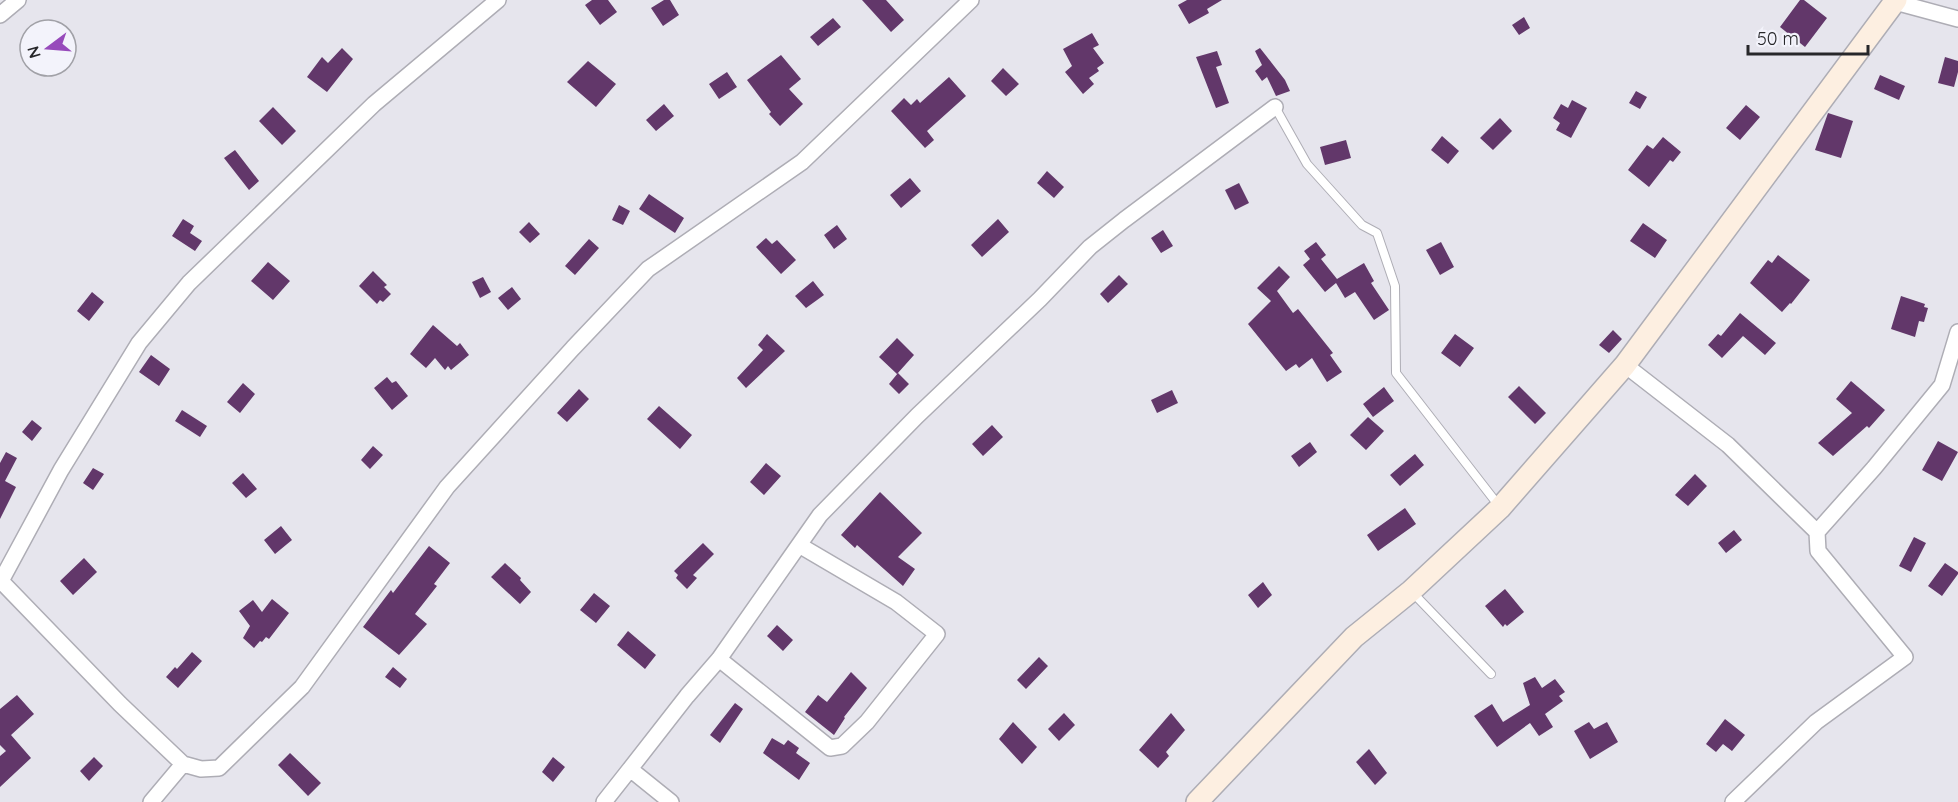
<svg xmlns="http://www.w3.org/2000/svg" width="1958" height="802" font-family="Quicksand,sans-serif">
<style>
.building{fill:#62376a}
.lines{fill:none;stroke-linecap:round;stroke-linejoin:round}
.lane-casing{stroke:#aeadb5;stroke-width:10}
.street-casing{stroke:#aeadb5;stroke-width:18}
.secondary-casing{stroke:#aeadb5;stroke-width:24}
.lane{stroke:#fff;stroke-width:8}
.street{stroke:#fff;stroke-width:15}
.secondary{stroke:#fdefe1;stroke-width:21}
</style>
<rect width="100%" height="100%" fill="#e6e5ed"/>
<!-- building -->
<path class="building" d="M592,0h16l9,12 -17,13 -15,-20z
M664,0h6l9,15 -16,11 -12,-18z
M862,0h24l18,20 -13,12z
M1187,0h35l-15,9 2,4 -20,11 -11,-19z
M1800,0h4l23,18 -22,29 -25,-20z
M1524,17l6,11 -11,7 -7,-10z
M833,18l8,9 -23,19 -8,-9z
M1092,33l7,12 -6,3 11,15 -7,5 2,3 -10,7 5,6 -11,10 -18,-22 7,-6 -9,-17z
M342,48l11,11 -26,33 -20,-15 15,-20 6,6z
M1260,48l25,32 5,11 -14,5 -9,-19 -5,4 -7,-10 7,-6 -7,-14z
M1217,51l5,14 -6,2 13,36 -13,5 -20,-51z
M781,55l20,24 -12,10 14,15 -23,22 -11,-12 2,-2 -24,-32z
M1945,57l13,4v11l-4,15 -16,-4z
M588,61l28,23 -20,23 -29,-25z
M1003,68l16,16 -13,12 -15,-15z
M727,72l10,15 -18,12 -10,-15z
M1880,75l25,11 -6,14 -25,-11z
M949,77l17,19 -39,35 7,9 -9,8 -34,-37 13,-13 7,7 6,-6 3,4z
M1636,91l11,6 -7,12 -11,-6z
M1572,100l15,8 -16,30 -15,-8 4,-7 -7,-5 8,-14 7,4z
M664,104l10,12 -18,15 -10,-11z
M1746,105l14,12 -20,23 -14,-12z
M273,107l23,24 -14,14 -23,-24z
M1828,113l25,8 -12,37 -26,-8z
M1500,118l12,13 -19,19 -13,-12z
M1442,136l17,15 -11,13 -17,-14z
M1663,137l18,15 -8,10 -3,-2 -21,27 -21,-17 19,-25 6,4z
M1346,140l5,18 -26,7 -5,-18z
M235,150l24,31 -10,9 -25,-32z
M1047,171l17,16 -10,11 -17,-15z
M910,178l11,13 -20,17 -11,-13z
M1239,183l10,20 -14,7 -10,-20z
M649,194l35,24 -9,15 -36,-24z
M619,205l11,6 -7,14 -11,-5z
M183,219l11,7 -4,7 12,8 -7,10 -23,-15z
M998,219l11,13 -27,25 -11,-12z
M529,222l11,12 -10,9 -11,-11z
M1643,223l24,17 -12,18 -25,-17z
M837,225l10,14 -13,10 -10,-14z
M1163,230l10,16 -12,7 -10,-15z
M766,238l6,6 5,-4 19,20 -15,14 -25,-27z
M589,239l10,9 -24,27 -10,-9z
M1316,242l10,13 -5,4 16,20 27,-16 10,18 -3,2 18,27 -15,10 -19,-28 -10,6 -9,-15 -11,9 -22,-27 7,-6 -6,-8z
M1441,242l13,25 -14,8 -14,-25z
M1778,255l32,25 -19,24 -1,-1 -8,9 -32,-29 18,-23 4,3z
M268,262l22,19 -17,19 -22,-19z
M1279,266l11,11 -13,14 16,22 5,-4 35,44 -3,2 12,17 -15,10 -15,-24 -13,10 -3,-4 -10,7 -38,-47 23,-23 -14,-13z
M373,271l14,14 -3,2 7,7 -8,8 -3,-2 -3,4 -18,-18z
M1119,275l9,9 -20,19 -8,-9z
M483,277l8,15 -11,6 -8,-16z
M813,281l11,14 -18,13 -11,-12z
M512,287l9,12 -13,11 -10,-12z
M92,292l12,10 -15,19 -12,-10z
M1901,296l24,8 -1,3 4,1 -4,14 -5,-1 -4,16 -24,-8z
M1740,313l36,30 -11,12 -22,-19 -21,22 -14,-13 10,-11 3,2z
M433,325l24,21 3,-3 9,12 -18,15 -3,-4 -3,4 -10,-12 -9,10 -16,-14z
M1613,330l9,9 -13,14 -10,-8z
M767,334l18,17 -39,37 -9,-10 26,-28 -5,-5z
M1455,334l19,14 -14,19 -19,-14z
M897,338l17,17 -17,19 -18,-17z
M151,355l19,14 -11,17 -20,-14z
M898,373l11,11 -10,10 -10,-10z
M387,377l5,6 4,-2 12,15 -16,14 -18,-22z
M1851,381l34,29 -16,18 -2,-2 -34,30 -15,-13 34,-30 -16,-14z
M243,383l12,11 -15,19 -13,-11z
M1519,386l27,27 -11,11 -27,-27z
M1384,387l10,14 -21,16 -10,-13z
M579,389l10,10 -22,23 -10,-9z
M1172,390l6,13 -21,10 -6,-13z
M659,406l33,29 -12,14 -33,-30z
M182,410l25,16 -7,11 -25,-16z
M1368,417l16,14 -18,19 -16,-15z
M32,420l10,8 -10,13 -10,-9z
M992,425l11,12 -20,19 -11,-12z
M1938,441l20,11 -16,29 -20,-11z
M1310,442l7,10 -18,15 -8,-11z
M373,446l10,9 -13,14 -9,-9z
M6,452l11,6 -12,23 11,6 -16,32v-56z
M1415,454l9,11 -24,21 -10,-11z
M766,463l15,13 -17,19 -14,-13z
M93,468l11,6 -11,16 -10,-7z
M243,473l14,16 -11,9 -14,-15z
M1695,474l12,12 -19,20 -13,-11z
M880,492l42,41 -24,24 17,12 -12,17 -46,-41 -2,3 -14,-13z
M1405,508l11,16 -38,27 -11,-16z
M281,526l11,14 -17,14 -11,-14z
M1734,530l8,10 -16,13 -8,-10z
M1914,537l12,6 -15,29 -12,-6z
M703,543l11,11 -21,21 4,3 -10,11 -11,-11 2,-3 -4,-4z
M429,546l21,17 -16,21 3,2 -22,28 12,10 -28,31 -36,-28 28,-37 2,3z
M84,558l13,14 -24,23 -13,-14z
M505,563l16,15 -1,2 11,12 -11,12 -29,-27z
M1945,563l13,9v2l-16,22 -14,-10z
M1263,582l9,13 -14,13 -10,-13z
M1505,589l19,23 -17,14 -2,-2 -2,3 -18,-21z
M594,593l16,13 -14,17 -16,-13z
M272,599l17,14 -20,26 -3,-2 -4,5 -2,-1 -6,7 -11,-10 7,-12 -11,-15 14,-11 9,12z
M777,625l16,15 -10,11 -16,-15z
M628,631l28,24 -11,14 -28,-24z
M192,652l10,9 -24,27 -12,-11 9,-10 2,2z
M1039,657l9,9 -22,23 -9,-9z
M393,667l14,12 -7,9 -15,-11z
M851,672l16,16 -23,29 1,1 -11,17 -29,-23 13,-17 9,7z
M1535,677l7,11 13,-9 10,13 -6,4 4,5 -18,13 8,13 -14,9 -9,-13 -33,24 -23,-31 18,-12 11,18 27,-17 -7,-22z
M17,695l17,19 -23,21 20,23 -31,29v-31l6,-5 -6,-6v-36z
M735,703l8,6 -23,34 -10,-8z
M1064,713l11,12 -16,16 -11,-12z
M1171,713l14,17 -19,22 3,4 -11,12 -19,-18z
M1725,719l20,16 -13,16 -9,-7 -7,8 -10,-8z
M1013,722l24,25 -15,17 -23,-25z
M1589,722l5,7 13,-7 11,20 -28,17 -16,-28z
M772,738l12,7 4,-5 11,8 -3,5 14,10 -11,17 -36,-27z
M1369,749l18,24 -12,12 -19,-23z
M290,753l31,30 -13,13 -30,-31z
M94,757l9,9 -14,15 -9,-10z
M553,757l12,10 -12,15 -11,-10z"/>
<g class="lines">
<!-- lane casing -->
<g class="lane-casing">
<path id="lane" d="M1275,107l32,57 55,61 15,8 18,53 1,87 103,133
M1413,593l78,81"/>
</g>
<!-- street casing -->
<g class="street-casing">
<path id="street" d="M1895,2l63,17
M0,15l18,-15
M1625,365l103,80 89,87 1,19 87,106 -89,65 -83,80
M1817,532l57,-64 68,-83 16,-53
M0,580l120,124 63,60 18,5 18,-1 83,-81 145,-200 126,-139 75,-79 154,-107 169,-162
M1,581l60,-111 78,-127 50,-60 185,-179 124,-104
M719,659l111,89 12,-2 25,-24 70,-88 -41,-32 -97,-57
M630,769l57,-73 32,-37 101,-144 97,-99 123,-117 50,-52 34,-27 151,-113
M151,802l32,-38
M604,802l26,-33 41,33"/>
</g>
<!-- secondary casing -->
<g class="secondary-casing">
<path id="secondary" d="M1197,802l157,-165 57,-46 89,-83 125,-143 271,-365"/>
</g>
<!-- lane -->
<use href="#lane" class="lane"/>
<!-- street -->
<use href="#street" class="street"/>
<!-- secondary -->
<use href="#secondary" class="secondary"/>
</g>
<!-- north arrow -->
<g transform="translate(48 48) rotate(254)"><circle r="28" fill="#f3f3fb" stroke="#a1a1a7" stroke-width="1.5"/>
<path d="M0-4.5L10 22L0 15L-10 22Z" fill="#974abb"/>
<text y="-9" font-size="16" font-weight="bold" text-anchor="middle" fill="#27272a">N</text>
</g>
<!-- scale -->
<path d="M1748 45v9h120v-9" fill="none" stroke="#27272a" stroke-width="3"/>
<text x="1757" y="45" font-size="18" fill="#27272a" stroke="#f3f3fb" stroke-width="4.5" paint-order="stroke">50 m</text>
</svg>
